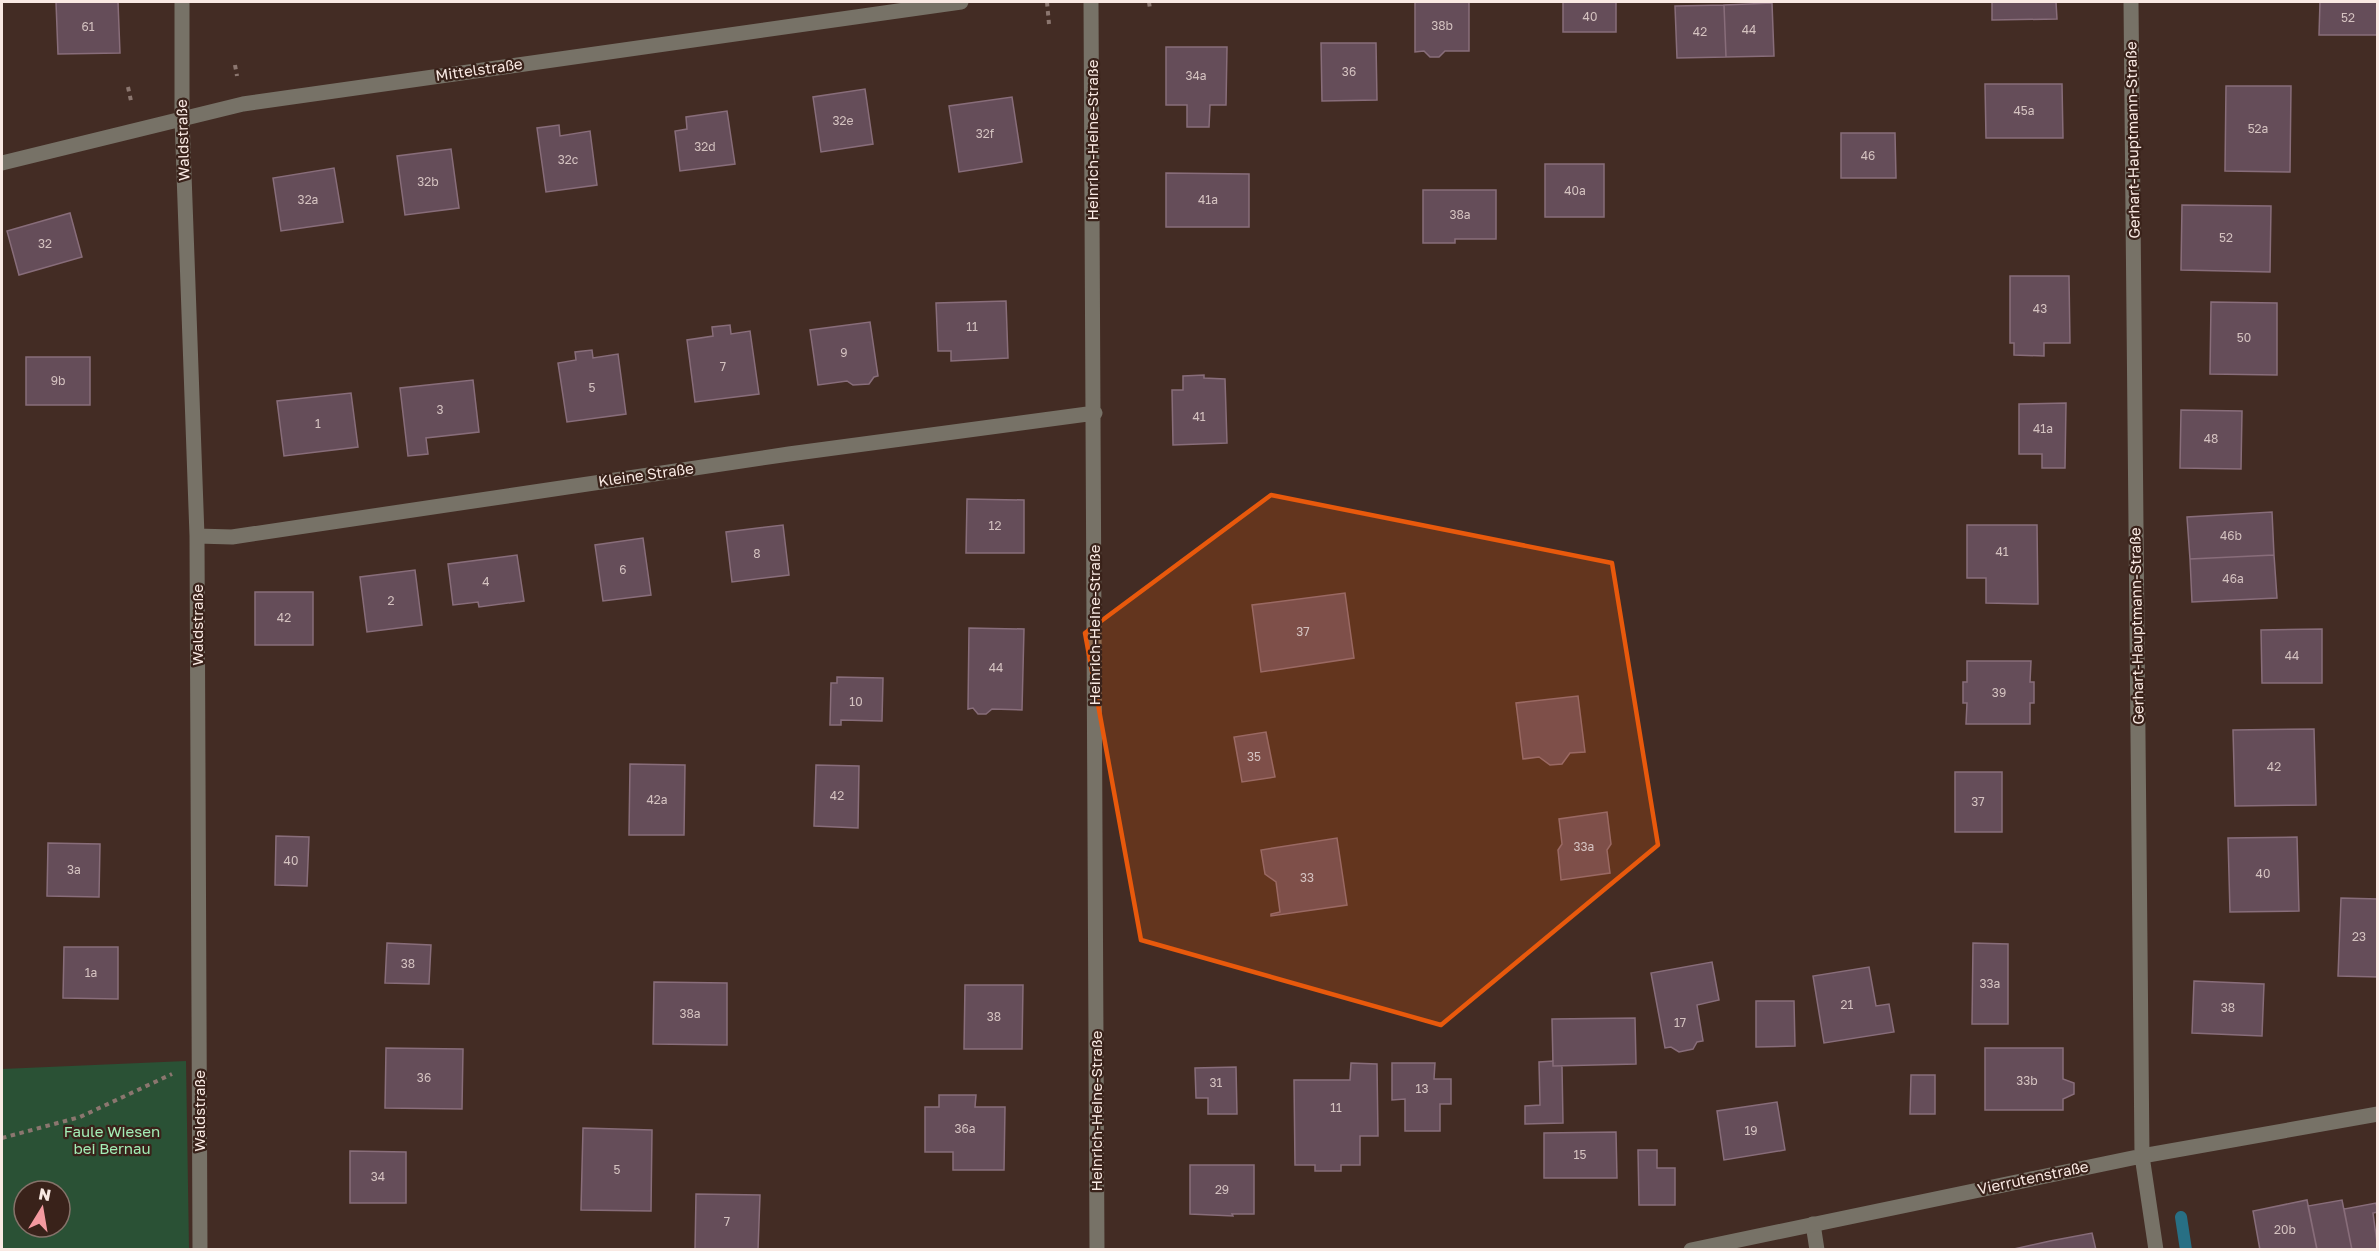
<svg xmlns="http://www.w3.org/2000/svg" width="2379" height="1251" font-family="'Golos Text',sans-serif">
<style>
.green{fill:#2a5135;fill-rule:evenodd}
.lines{fill:none;stroke-linecap:round;stroke-linejoin:round}
.stream{stroke:#286f84;stroke-width:12}
.building{fill:#654d59;stroke:#886d7a;stroke-width:1.5}
.path{stroke:#8b766f;stroke-width:4;stroke-dasharray:4.5 4.5;stroke-linecap:butt}
.service{stroke:#777267;stroke-width:15}
.minor{stroke:#777267;stroke-width:15}
.marked{fill:#e8590c;fill-opacity:0.2;stroke:#e8590c;stroke-width:4.5;stroke-linejoin:round}
.labels{text-anchor:middle;stroke-width:4.5;stroke-linejoin:round;paint-order:stroke}
.number-label{font-size:12px;fill:#d4c2c0}
.street-label{font-size:15px;fill:#f9e9e3;stroke:#39221a}
.park-label{font-size:15px;fill:#a3edb6;stroke:#39221a}
</style>
<rect width="100%" height="100%" fill="#432c24"/>
<!-- green -->
<path class="green" d="M186,1061l3,188h-187v-180zM24,1191h36v36h-36z"/>
<g class="lines">
<!-- stream -->
<path class="stream" d="M2181,1217l5,33"/>
</g>
<!-- building -->
<path class="building" d="M56,2h62l2,51 -62,1z
M1415,2h54v49h-24l-6,6h-9l-6,-6 -9,1z
M1563,2h53v30h-53z
M1992,2h64l1,17 -65,1z
M2320,2h58v33h-59z
M1772,3l2,53 -48,1 -2,-52z
M1724,5l2,52 -49,1 -2,-52z
M1321,43h55l1,57 -55,1z
M1166,47h61l-1,58h-16l-1,22h-22v-22h-21z
M1985,84h77l1,54h-77z
M2226,86h65l-1,86 -65,-1z
M865,89l8,55 -52,8 -8,-55z
M1012,97l10,65 -63,10 -10,-66z
M727,111l8,53 -55,7 -5,-40 12,-2 -1,-12z
M559,125l1,11 30,-5 7,54 -51,7 -9,-64z
M1841,133h54l1,45h-55z
M451,149l8,59 -54,7 -8,-59z
M1545,164h59v53h-59z
M334,168l9,54 -62,9 -8,-53z
M1166,173l83,1v53h-83z
M1423,190h73v49h-41v4h-32z
M2182,205l89,1 -1,66 -89,-2z
M70,213l12,44 -63,18 -12,-44z
M2010,276h59l1,67h-26v13l-30,-1v-12h-4z
M1006,301l2,57 -57,3v-10h-13l-2,-48z
M2211,302l66,1v72l-67,-1z
M870,322l8,54 -4,1 -5,7 -16,1 -6,-4 -29,4 -8,-55z
M730,325l1,9 19,-3 9,63 -64,8 -8,-62 26,-4 -1,-9z
M592,350l1,8 25,-4 8,60 -59,8 -9,-59 18,-3 -1,-8z
M26,357h64v48h-64z
M1204,375v3l21,1 2,64 -54,2 -1,-55h11v-14z
M473,380l6,52 -53,6 2,16 -20,2 -8,-68z
M351,393l7,54 -74,9 -7,-55z
M2066,403l-1,65h-23v-14h-23v-50z
M2181,410l61,1 -1,58 -61,-1z
M967,499l57,1v53h-58z
M2272,512l2,43 -84,4 -3,-42z
M783,525l6,50 -57,7 -6,-50z
M1967,525h70l1,79 -52,-1v-25h-19z
M643,538l8,57 -48,6 -8,-56z
M517,555l7,46 -45,6 -1,-5 -25,3 -5,-41z
M2274,555l3,43 -85,4 -2,-43z
M415,570l7,55 -55,7 -7,-55z
M255,592h58v53h-58z
M1345,593l9,65 -93,14 -9,-67z
M969,628l55,1 -2,81 -30,-1 -6,5h-8l-5,-6 -5,1z
M2322,629v54h-60l-1,-53z
M1967,661h64l-1,21h4v21h-4v21h-64l1,-21h-4v-21h4z
M837,677l46,1 -1,43 -41,-1v5h-11l1,-42h6z
M1578,696l7,56 -15,1 -8,11 -12,1 -11,-8 -16,2 -7,-56z
M2314,729l2,76 -81,1 -2,-76z
M1266,732l9,45 -33,5 -8,-45z
M630,764l55,1 -1,70h-55z
M816,765l43,1 -1,62 -44,-2z
M1955,772h47v60h-47z
M1607,812l4,32 -4,6 3,23 -49,7 -3,-30 4,-6 -3,-25z
M276,836l33,1 -2,49 -32,-1z
M2297,837l2,74 -69,1 -2,-74z
M1337,838l10,67 -76,11v-2l9,-2 -4,-30 -11,-8 -4,-24z
M48,843l52,1 -1,53 -52,-1z
M2341,898l37,1v78l-40,-1z
M387,943l44,2 -2,39 -44,-1z
M1973,943l35,1v80h-36z
M64,947h54v52l-55,-1z
M1712,962l7,38 -22,5 6,36 -6,1 -4,7 -14,3 -8,-5 -6,1 -14,-75z
M1869,967l7,39 13,-2 5,28 -70,11 -11,-67z
M2194,981l70,3 -2,52 -70,-3z
M654,982l73,1v62l-74,-1z
M965,985h58l-1,64h-58z
M1756,1001h38l1,45 -39,1z
M1635,1018l1,46 -83,2 -1,-47z
M386,1048l77,1 -1,60 -77,-1z
M1985,1048h78v31l11,4v11l-11,5v11h-78z
M1553,1061v5h9l1,57 -38,1v-18l15,-1 -1,-43z
M1351,1063l26,1 1,72h-18v29h-19v6h-26v-6h-20l-1,-85h56z
M1392,1063h43l-1,16h17v25h-11v27h-35v-32l-13,1z
M1236,1067l1,47h-29v-16h-12l-1,-30z
M1911,1075h24v39h-25z
M939,1095h37l-1,12h30l-1,63h-51v-18h-28v-45h14z
M1777,1102l8,48 -61,10 -7,-49z
M583,1128l69,2 -1,81 -70,-1z
M1616,1132l1,46h-73v-45z
M1638,1150h19v18h18v37h-36z
M350,1151l56,1v51h-56z
M1190,1165h64v49h-22l1,2 -43,-2z
M696,1194l64,1 -2,55h-63z
M2307,1200l10,49 -57,1 -7,-39z
M2342,1200l10,50h-35l-9,-44z
M2376,1203l2,9 -5,1 5,37h-26l-8,-41z
M2092,1233l4,17 -82,-1 36,-8z"/>
<g class="lines">
<!-- path -->
<path class="path" d="M1047,2l2,22
M1149,2l1,7
M235,65l2,11
M128,87l3,14
M2,1138l78,-21 92,-43"/>
<!-- service -->
<path class="service" d="M1813,1224l4,26"/>
<!-- minor -->
<path class="minor" d="M182,2v116l15,418 3,714
M1091,2l6,1248
M2131,2l11,1154 14,94
M2,163l241,-59 718,-102
M197,536l35,1 557,-83 306,-41
M1691,1250l451,-94 236,-42"/>
</g>
<!-- marked area -->
<path class="marked" d="M1271,495l341,68 46,282 -217,180 -300,-85 -56,-307z"/>
<g class="labels">
<!-- number labels -->
<g class="number-label">
<text x="1590" y="21">40</text>
<text x="2348" y="22">52</text>
<text x="1442" y="30">38b</text>
<text x="88" y="31">61</text>
<text x="1749" y="34">44</text>
<text x="1700" y="36">42</text>
<text x="1349" y="76">36</text>
<text x="1196" y="80">34a</text>
<text x="2024" y="115">45a</text>
<text x="843" y="125">32e</text>
<text x="2258" y="133">52a</text>
<text x="985" y="138">32f</text>
<text x="705" y="151">32d</text>
<text x="1868" y="160">46</text>
<text x="568" y="164">32c</text>
<text x="428" y="186">32b</text>
<text x="1575" y="195">40a</text>
<text x="308" y="204">32a</text>
<text x="1208" y="204">41a</text>
<text x="1460" y="219">38a</text>
<text x="2226" y="242">52</text>
<text x="45" y="248">32</text>
<text x="2040" y="313">43</text>
<text x="972" y="331">11</text>
<text x="2244" y="342">50</text>
<text x="844" y="357">9</text>
<text x="723" y="371">7</text>
<text x="58" y="385">9b</text>
<text x="592" y="392">5</text>
<text x="440" y="414">3</text>
<text x="1199" y="421">41</text>
<text x="318" y="428">1</text>
<text x="2043" y="433">41a</text>
<text x="2211" y="443">48</text>
<text x="995" y="530">12</text>
<text x="2231" y="540">46b</text>
<text x="2002" y="556">41</text>
<text x="757" y="558">8</text>
<text x="623" y="574">6</text>
<text x="2233" y="583">46a</text>
<text x="486" y="586">4</text>
<text x="391" y="605">2</text>
<text x="284" y="622">42</text>
<text x="1303" y="636">37</text>
<text x="2292" y="660">44</text>
<text x="996" y="672">44</text>
<text x="1999" y="697">39</text>
<text x="856" y="706">10</text>
<text x="1254" y="761">35</text>
<text x="2274" y="771">42</text>
<text x="837" y="800">42</text>
<text x="657" y="804">42a</text>
<text x="1978" y="806">37</text>
<text x="1584" y="851">33a</text>
<text x="291" y="865">40</text>
<text x="74" y="874">3a</text>
<text x="2263" y="878">40</text>
<text x="1307" y="882">33</text>
<text x="2359" y="941">23</text>
<text x="408" y="968">38</text>
<text x="91" y="977">1a</text>
<text x="1990" y="988">33a</text>
<text x="1847" y="1009">21</text>
<text x="2228" y="1012">38</text>
<text x="690" y="1018">38a</text>
<text x="994" y="1021">38</text>
<text x="1680" y="1027">17</text>
<text x="424" y="1082">36</text>
<text x="2027" y="1085">33b</text>
<text x="1216" y="1087">31</text>
<text x="1422" y="1093">13</text>
<text x="1336" y="1112">11</text>
<text x="965" y="1133">36a</text>
<text x="1751" y="1135">19</text>
<text x="1580" y="1159">15</text>
<text x="617" y="1174">5</text>
<text x="378" y="1181">34</text>
<text x="1222" y="1194">29</text>
<text x="727" y="1226">7</text>
<text x="2285" y="1234">20b</text>
</g>
<!-- street labels -->
<g class="street-label">
<text transform="translate(479 70) rotate(-8)" y="5">Mittelstraße</text>
<text transform="translate(183 140) rotate(-92)" y="5">Waldstraße</text>
<text transform="translate(1093 140) rotate(-90)" y="5">Heinrich-Heine-Straße</text>
<text transform="translate(2133 140) rotate(-91)" y="5">Gerhart-Hauptmann-Straße</text>
<text transform="translate(646 475) rotate(-8)" y="5">Kleine Straße</text>
<text transform="translate(198 625) rotate(-90)" y="5">Waldstraße</text>
<text transform="translate(1095 625) rotate(-90)" y="5">Heinrich-Heine-Straße</text>
<text transform="translate(2137 626) rotate(-91)" y="5">Gerhart-Hauptmann-Straße</text>
<text transform="translate(200 1111) rotate(-90)" y="5">Waldstraße</text>
<text transform="translate(1097 1111) rotate(-90)" y="5">Heinrich-Heine-Straße</text>
<text transform="translate(2033 1178) rotate(-12)" y="5">Vierrutenstraße</text>
</g>
<!-- park labels -->
<g class="park-label">
<text x="112" y="1137">Faule Wiesen<tspan x="112" dy="17">bei Bernau</tspan></text>
</g>
</g>
<!-- border -->
<rect width="2379" height="1251" fill="none" stroke="#f9e9e3" stroke-width="6"/>
<!-- north arrow -->
<g transform="translate(42 1209) rotate(11)"><circle r="28" fill="#39221a" stroke="#86726a" stroke-width="1.5"/>
<path d="M0-4.5L10 22L0 15L-10 22Z" fill="#f49aa0"/>
<text y="-9" font-size="16" font-weight="bold" text-anchor="middle" fill="#f9e9e3">N</text>
</g>
</svg>
